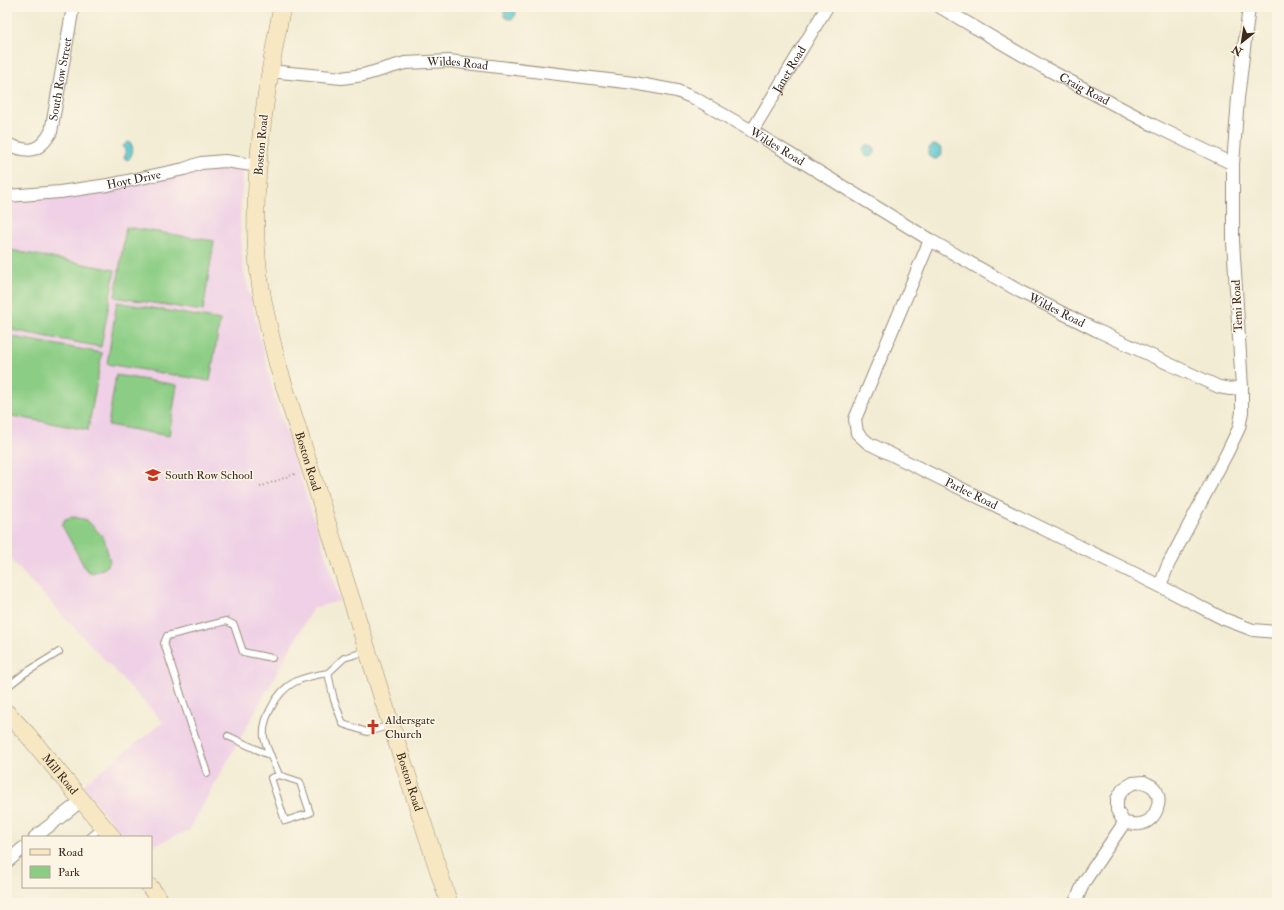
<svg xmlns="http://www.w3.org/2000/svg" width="1284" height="910" font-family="'IM FELL Double Pica',serif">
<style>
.built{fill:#efd0e6}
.green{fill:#8ccd85;stroke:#647c52}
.water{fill:#57c5ce;stroke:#497876}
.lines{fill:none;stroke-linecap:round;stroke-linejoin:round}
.service-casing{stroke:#978b79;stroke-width:8}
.minor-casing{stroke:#978b79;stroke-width:14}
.secondary-casing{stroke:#978b79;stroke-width:18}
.path{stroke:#978b79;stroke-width:2;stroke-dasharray:1 3;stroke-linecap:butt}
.service{stroke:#fff;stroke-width:6}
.minor{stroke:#fff;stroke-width:12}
.secondary{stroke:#f7e8c3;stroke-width:17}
.labels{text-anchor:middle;stroke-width:3;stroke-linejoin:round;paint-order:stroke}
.street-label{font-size:12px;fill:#3b2a1e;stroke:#fcf5e5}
.poi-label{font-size:12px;fill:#3b2a1e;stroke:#fcf5e5;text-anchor:start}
</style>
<rect width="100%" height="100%" fill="#fcf5e5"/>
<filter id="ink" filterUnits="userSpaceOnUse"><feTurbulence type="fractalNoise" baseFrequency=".025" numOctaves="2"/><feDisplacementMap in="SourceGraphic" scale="8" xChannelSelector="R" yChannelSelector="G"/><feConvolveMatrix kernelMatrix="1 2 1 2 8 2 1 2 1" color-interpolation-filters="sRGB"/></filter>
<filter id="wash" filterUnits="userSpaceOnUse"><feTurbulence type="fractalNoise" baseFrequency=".012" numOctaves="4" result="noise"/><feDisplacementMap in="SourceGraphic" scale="16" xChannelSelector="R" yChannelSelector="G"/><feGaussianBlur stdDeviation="0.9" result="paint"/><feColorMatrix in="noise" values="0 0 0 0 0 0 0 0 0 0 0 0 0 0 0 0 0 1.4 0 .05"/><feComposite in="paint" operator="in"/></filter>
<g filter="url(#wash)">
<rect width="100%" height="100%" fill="#f3ecd4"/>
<!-- built -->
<path class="built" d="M214,165l29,6 -3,48 3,48 31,128 66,206 -27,7 -124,222 -38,17v-10h-27l-42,-51 81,-64 -156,-166v-356z"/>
<!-- green -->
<path class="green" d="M126,227l88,14 -11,70 -88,-14z
M10,250l105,20 -14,77 -94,-18v-63z
M117,302l103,18 -10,61 -103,-17z
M7,336l95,17 -14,77 -81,-15z
M116,375l61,10 -8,51 -61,-11z
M74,517l13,3 17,18 6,24 -5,6 -13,5 -6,-3 -24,-45 3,-6z"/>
<!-- water -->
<path class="water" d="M504 13a6 6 0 1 1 12 0a6 6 0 1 1-12 0Z
M127,142l4,1c3,7 2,11 -3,17l-4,-2 2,-5 -3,-7z
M863 151a6 6 0 1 1 12 0a6 6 0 1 1-12 0Z
M928 152a7 7 0 1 1 14 0a7 7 0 1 1-14 0Z"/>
</g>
<g filter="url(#ink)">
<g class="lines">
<!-- service casing -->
<g class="service-casing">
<path id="service" d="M367,651l-23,7 -16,15 6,27 9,24 24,8 24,-7
M7,687l18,-14 34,-21
M228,736l43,20
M207,773l-43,-130 3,-7 59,-15 8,4 9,27 29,6
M279,775l21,7 10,31 -25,8 -14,-43 8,-3c-4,-11 -13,-26 -15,-38 -1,-11 2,-19 7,-29 13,-26 30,-31 57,-35
M90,837l12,-10"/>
</g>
<!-- minor casing -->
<g class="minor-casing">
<g id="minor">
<path id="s1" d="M940,7l103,60 110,58 80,39"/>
<path id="s2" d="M269,71l73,7 21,-3 42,-12 44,-2 185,22 43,8 19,8 56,32 178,109 91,52 75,38 123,57 11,2 12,-2"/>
<path id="s3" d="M752,131l75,-124"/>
<path id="s4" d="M7,144c21,9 32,9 44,-12l22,-125"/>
<path id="s5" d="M7,196l53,-4 48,-7 76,-16 17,-6 24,-2 34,5"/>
<path id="s6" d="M930,240l-75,179 2,14 11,10 292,143 64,33 29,11 24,2"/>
<path d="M1160,586l8,-21 59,-112 12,-25 3,-16v-25l-9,-146v-77l5,-66 11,-91"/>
<path d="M1144,782c3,2 7,3 9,5 12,11 3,35 -13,37 -5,1 -11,-1 -16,-1l-7,-13v-11l6,-10 10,-6z"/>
<path d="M35,837l46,-36"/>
<path d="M7,862l16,-14"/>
<path d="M1075,903l9,-21 40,-59"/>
</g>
</g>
<!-- secondary casing -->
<g class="secondary-casing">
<g id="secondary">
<path id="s7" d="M282,7c-15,76 -28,154 -26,231 1,44 12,87 22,128l106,337 65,200"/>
<path id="s8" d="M7,713l20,21 85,103"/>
<path d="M150,887l12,16"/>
</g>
</g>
<!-- path -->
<path class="path" d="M260,487l37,-14"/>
<!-- service -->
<use href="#service" class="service"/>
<!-- minor -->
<use href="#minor" class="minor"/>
<!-- secondary -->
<use href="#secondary" class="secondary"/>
</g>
</g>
<!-- icons -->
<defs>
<g id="school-bare" transform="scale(1.2)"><path d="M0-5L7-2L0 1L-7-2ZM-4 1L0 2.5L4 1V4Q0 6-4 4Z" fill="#c8321e" stroke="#fcf5e5" stroke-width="2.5" paint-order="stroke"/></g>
<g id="church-bare" transform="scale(1.2)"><path d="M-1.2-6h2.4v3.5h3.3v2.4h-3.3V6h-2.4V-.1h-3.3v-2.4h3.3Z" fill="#c8321e" stroke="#fcf5e5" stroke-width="2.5" paint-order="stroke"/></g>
</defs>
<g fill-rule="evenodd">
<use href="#school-bare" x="153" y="475"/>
<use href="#church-bare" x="373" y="727"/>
</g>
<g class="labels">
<!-- street labels -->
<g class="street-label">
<text dy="4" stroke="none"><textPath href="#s2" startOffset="191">Wildes Road</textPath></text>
<text dy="4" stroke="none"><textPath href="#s3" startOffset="72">Janet Road</textPath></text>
<text dy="4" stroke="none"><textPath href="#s4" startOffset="106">South Row Street</textPath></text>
<text dy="4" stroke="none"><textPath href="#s1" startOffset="166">Craig Road</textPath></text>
<text transform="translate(261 145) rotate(-85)" y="4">Boston Road</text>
<text dy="4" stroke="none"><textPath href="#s2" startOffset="527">Wildes Road</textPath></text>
<text dy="4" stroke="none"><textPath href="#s5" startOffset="128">Hoyt Drive</textPath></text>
<text transform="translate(1237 306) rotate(-93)" y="4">Temi Road</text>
<text dy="4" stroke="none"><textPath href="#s2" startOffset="851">Wildes Road</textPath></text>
<text dy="4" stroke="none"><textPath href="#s7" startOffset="463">Boston Road</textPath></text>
<text dy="4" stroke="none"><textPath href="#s6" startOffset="338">Parlee Road</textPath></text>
<text dy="4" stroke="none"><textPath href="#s8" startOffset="81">Mill Road</textPath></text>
<text dy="4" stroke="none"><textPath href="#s7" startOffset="799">Boston Road</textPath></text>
</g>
<!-- poi labels -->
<g class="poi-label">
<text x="165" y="479">South Row School</text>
<text x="385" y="724">Aldersgate<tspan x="385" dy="14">Church</tspan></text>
</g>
</g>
<!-- margin -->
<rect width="1284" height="910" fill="none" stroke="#fcf5e5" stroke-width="24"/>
<!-- legend -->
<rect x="22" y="836" width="130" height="52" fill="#fcf5e5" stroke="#afa495"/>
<rect x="30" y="849" width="20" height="6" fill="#f7e8c3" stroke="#afa495"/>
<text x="58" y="856" font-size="12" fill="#3b2a1e">Road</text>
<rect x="30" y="866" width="20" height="12" fill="#8ccd85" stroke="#afa495"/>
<text x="58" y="876" font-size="12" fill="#3b2a1e">Park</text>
<!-- north arrow -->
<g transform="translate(1242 42) rotate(210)" stroke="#fcf5e5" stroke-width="3" paint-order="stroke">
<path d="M0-3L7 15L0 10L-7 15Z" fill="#3b2a1e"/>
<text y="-6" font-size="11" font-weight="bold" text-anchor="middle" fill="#3b2a1e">N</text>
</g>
</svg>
